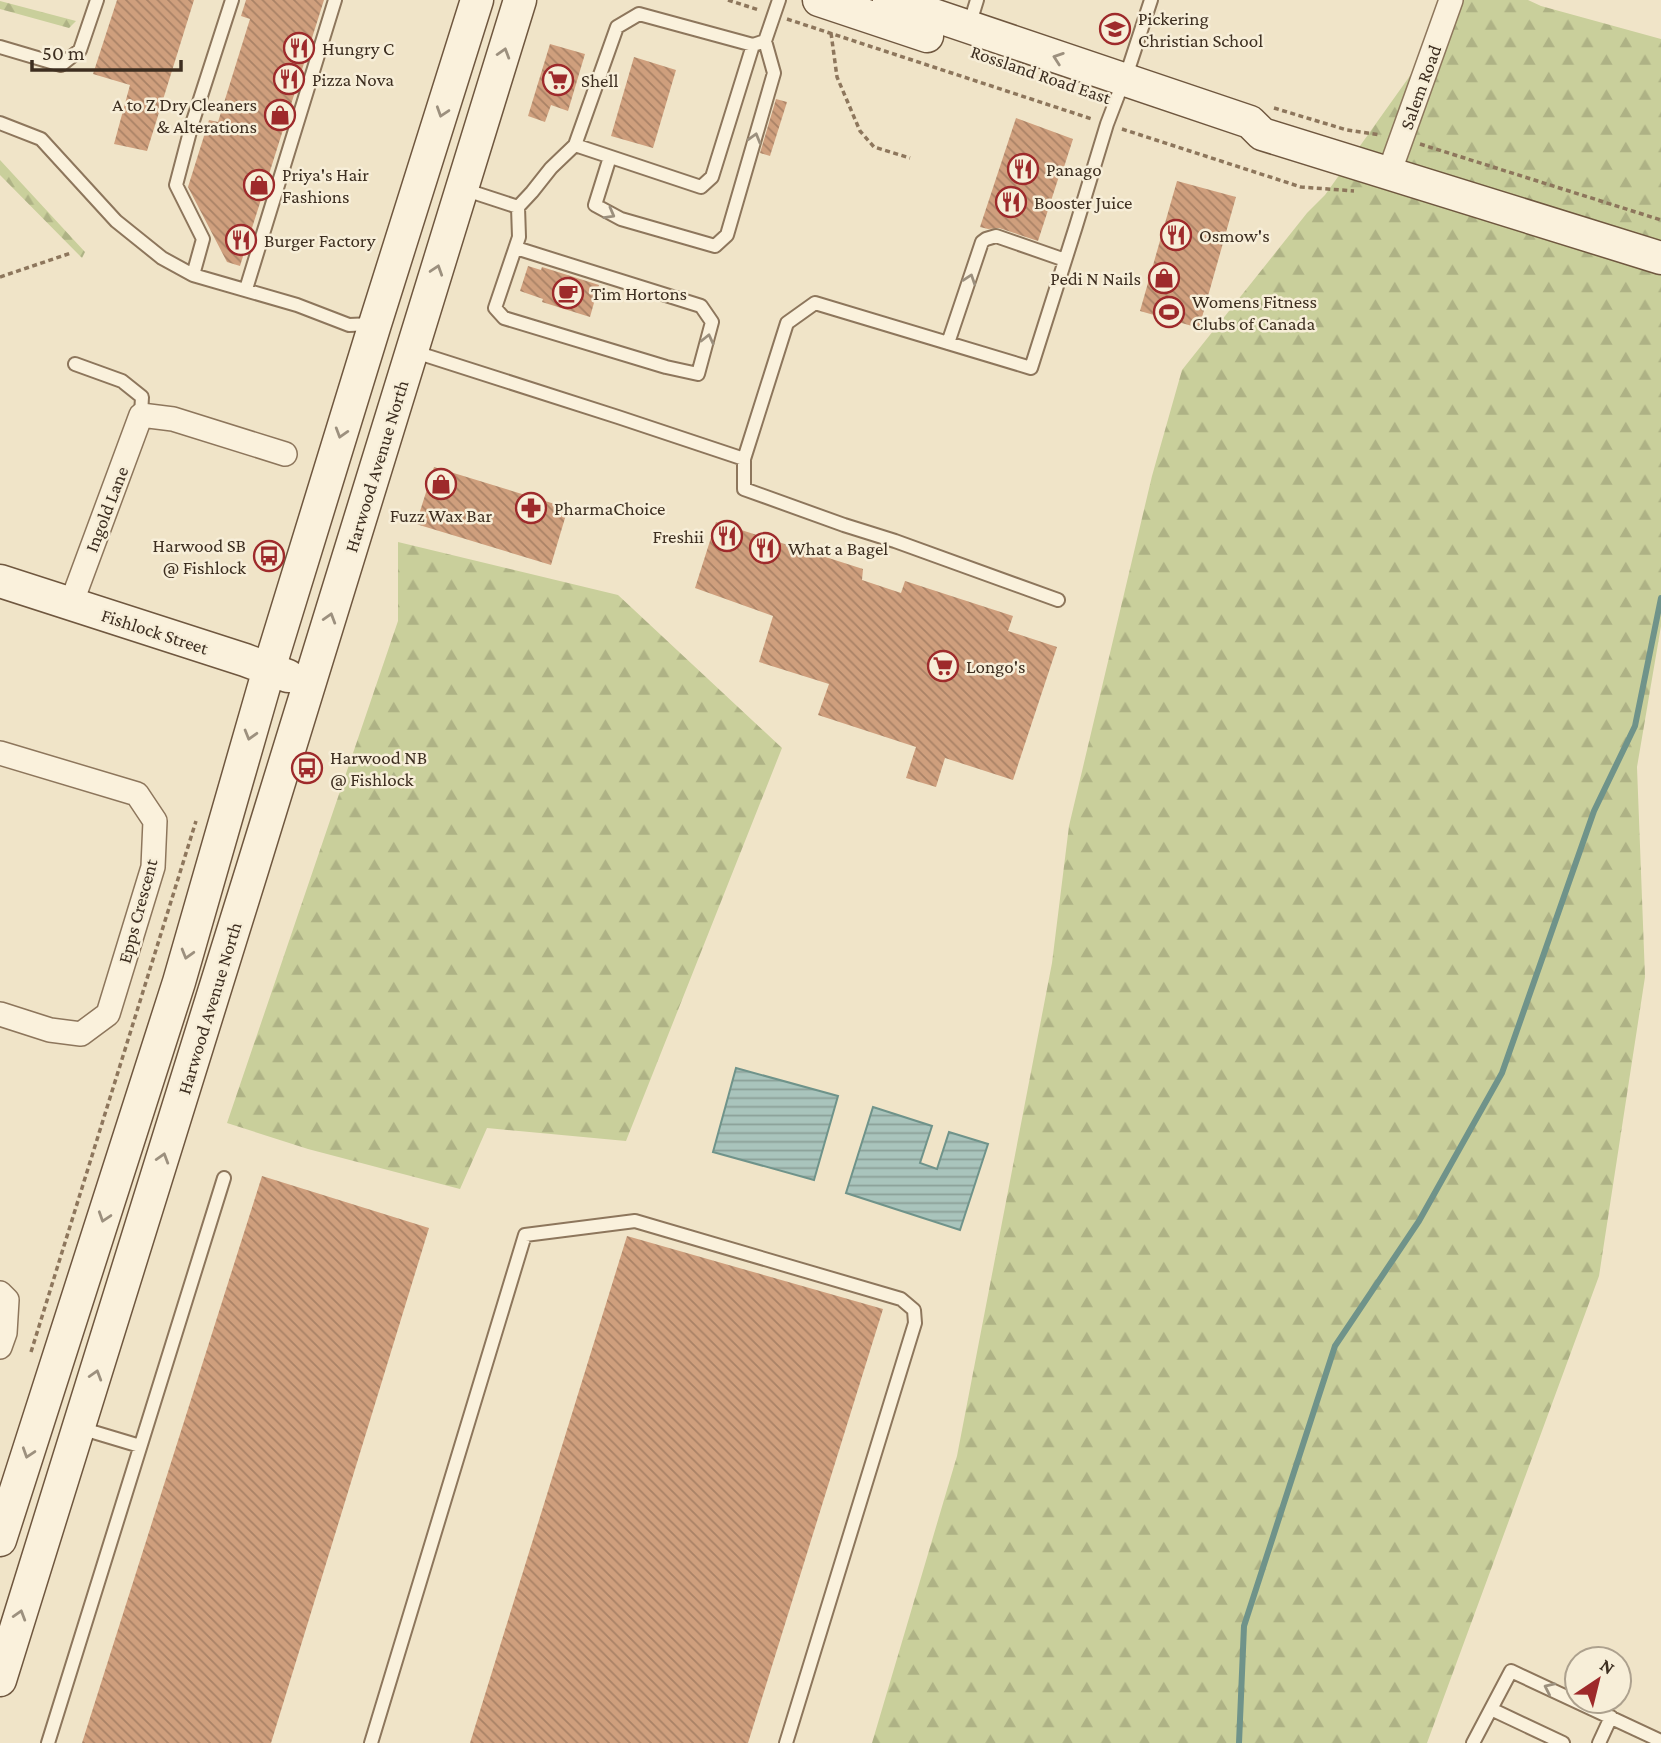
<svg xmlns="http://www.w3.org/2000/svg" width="1661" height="1743" font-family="'Crimson Pro',serif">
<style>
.forest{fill:url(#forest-firs)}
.water{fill:url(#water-rules);stroke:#6f938a;stroke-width:2}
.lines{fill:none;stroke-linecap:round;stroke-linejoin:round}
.stream{stroke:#6f938a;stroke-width:6}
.building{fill:url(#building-back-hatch)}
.lane-casing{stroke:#8d765c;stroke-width:16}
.street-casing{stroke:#8d765c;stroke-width:26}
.secondary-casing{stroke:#6f573f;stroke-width:35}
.path{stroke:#8d765c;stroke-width:3.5;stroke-dasharray:5 3.5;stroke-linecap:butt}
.lane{stroke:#faf1dc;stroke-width:12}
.street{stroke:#faf1dc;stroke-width:23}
.secondary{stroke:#faf1dc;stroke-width:32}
.oneway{stroke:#9c907e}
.labels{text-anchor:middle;stroke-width:5;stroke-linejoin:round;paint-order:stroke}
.poi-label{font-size:19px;fill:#3d2e20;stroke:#f7eed8;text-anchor:start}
.street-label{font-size:19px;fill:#3d2e20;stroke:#f7eed8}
</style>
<defs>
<pattern id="forest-firs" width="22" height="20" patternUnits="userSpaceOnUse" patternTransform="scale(1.75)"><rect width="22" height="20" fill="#c9cf9b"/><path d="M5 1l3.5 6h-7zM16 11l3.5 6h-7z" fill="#aeb285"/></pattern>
<pattern id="water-rules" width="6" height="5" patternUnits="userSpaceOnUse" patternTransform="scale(1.75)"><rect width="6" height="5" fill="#a9c4bc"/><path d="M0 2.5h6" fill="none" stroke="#8ba098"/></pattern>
<pattern id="building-back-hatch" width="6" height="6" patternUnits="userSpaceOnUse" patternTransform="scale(1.75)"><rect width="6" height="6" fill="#cf9f7d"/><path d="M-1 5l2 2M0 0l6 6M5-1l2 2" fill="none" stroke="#a98266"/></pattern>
</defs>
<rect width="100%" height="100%" fill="#f0e4c8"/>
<!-- forest -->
<path class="forest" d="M1464,0h64l13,6 120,33v587l-24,141 8,210 -46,299 -172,467h-555l85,-287 95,-493 17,-137 83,-350 30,-106 125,-157 18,-18z
M0,1l76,20 -7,7 -69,-19z
M0,160l85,92 -3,6 -82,-83z
M398,542l220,53 164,153 -156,393 -139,-13 -27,61 -152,-40 -81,-26 171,-502z"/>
<!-- water -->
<path class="water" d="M736,1068l102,28 -24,84 -101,-28z
M873,1107l59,19 -12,37 17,6 12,-37 39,12 -28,86 -114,-37z"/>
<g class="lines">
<!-- stream -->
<path class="stream" d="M1239,1743l5,-117 91,-280 84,-125 83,-148 92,-262 41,-85 26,-128"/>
</g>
<!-- building -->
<path class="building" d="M117,0h77l-47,151 -33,-7 16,-59 -37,-11z
M246,0h78l-84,266 -13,-4 -39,-75 21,-67 9,2 32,-103 -9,-3z
M550,44l35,10 -17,57 -17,-6 -6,17 -17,-6z
M634,57l42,13 -23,78 -42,-12z
M776,99l11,3 -17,54 -10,-3z
M1016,118l57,21 -9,28h-2l-24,74 -39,-13 -11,1 -8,-2z
M1177,181l59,16 -37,131 -59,-17z
M528,266l13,4 1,-3 57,18 -9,32 -48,-15 1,-3 -23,-8z
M434,467l134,41 -17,57 -135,-41z
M716,522l147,47 -1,11 39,13 4,-12 108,35 -5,15 49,16 -44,133 -68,-22 -9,29 -30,-9 10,-31 -98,-32 11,-31 -70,-22 14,-46 -78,-28z
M262,1176l167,52 -158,515h-189z
M627,1236l256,73 -135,434h-278z"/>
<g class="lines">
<!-- lane casing -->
<g class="lane-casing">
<path id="lane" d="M232,0l-40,124 -16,61 27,54 -10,36 104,30 52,20 24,-1
M969,26l8,-26
M0,47l61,18 19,-15 17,-50
M0,123l41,16 75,82 46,37 31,17
M575,145l126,42 11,-10 41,-132
M610,157l-15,48 26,14 94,27 12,-11 47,-162 -9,-32
M463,189l55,18 14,-15 19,-24 24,-23 42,-118 22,-13 114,31 12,-4 14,-41
M516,248l185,58 11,16 -14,52 -32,-7 -162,-49 -9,-10 24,-71 -1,-30
M246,289l89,-289
M948,343l34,-101 4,-3 10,-3 69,24
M412,351l206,66 126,42 43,-136 28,-20 216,65 45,-142 31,-102 23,-60 21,-64
M75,364l47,17 20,16 -1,18
M744,459v30l100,36 51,16 163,59
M80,1428l60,18
M1491,1709l72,34
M48,1743l176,-565
M371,1743l154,-508 110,-14 266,78 13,11 1,13 -129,420
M1473,1743l38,-72 150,70
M1599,1743l12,-26"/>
</g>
<!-- street casing -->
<g class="street-casing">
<path id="street" d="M1389,173l62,-173
M71,604l70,-189 32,4 112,35
M0,753l137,41 18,27 -2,46 -45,147 -27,20 -31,-4 -50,-16
M0,1293l7,7 -2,33 -5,14"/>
</g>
<!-- secondary casing -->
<g class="secondary-casing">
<path id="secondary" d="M819,0l108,36
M889,0l361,122 12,12 399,124
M0,581l245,79 43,16
M0,1540l179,-558 90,-313 106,-345 102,-324
M0,1680l252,-810 268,-870"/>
</g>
<!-- path -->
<path class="path" d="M728,0l31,10
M787,19l305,100
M831,33l6,44 23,54 14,16 36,11
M1274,108l73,22 34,5
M1122,129l179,58 53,4
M1420,144l241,76
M0,277l71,-24
M31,1352l165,-531"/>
<!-- lane -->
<use href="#lane" class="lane"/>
<!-- street -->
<use href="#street" class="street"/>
<!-- secondary -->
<use href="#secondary" class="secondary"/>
</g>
<!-- one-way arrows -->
<defs><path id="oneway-chevron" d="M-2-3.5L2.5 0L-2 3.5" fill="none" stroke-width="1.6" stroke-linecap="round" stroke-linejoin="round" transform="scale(1.75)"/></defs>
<g class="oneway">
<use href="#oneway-chevron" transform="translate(504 53) rotate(-73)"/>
<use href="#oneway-chevron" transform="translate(1058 58) rotate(-161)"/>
<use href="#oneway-chevron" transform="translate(442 112) rotate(108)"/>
<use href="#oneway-chevron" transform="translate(755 138) rotate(-74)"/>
<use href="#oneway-chevron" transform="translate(610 214) rotate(29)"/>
<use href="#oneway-chevron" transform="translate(437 270) rotate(-72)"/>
<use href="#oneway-chevron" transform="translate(970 279) rotate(-71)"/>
<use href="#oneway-chevron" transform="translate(708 339) rotate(-77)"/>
<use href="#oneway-chevron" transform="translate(341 433) rotate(107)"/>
<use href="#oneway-chevron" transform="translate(330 618) rotate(-73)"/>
<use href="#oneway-chevron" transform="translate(250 735) rotate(106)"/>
<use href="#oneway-chevron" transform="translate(187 954) rotate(106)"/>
<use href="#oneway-chevron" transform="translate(163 1158) rotate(-73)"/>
<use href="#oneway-chevron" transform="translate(104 1217) rotate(108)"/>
<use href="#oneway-chevron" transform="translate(96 1375) rotate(-73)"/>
<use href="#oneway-chevron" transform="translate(28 1453) rotate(108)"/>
<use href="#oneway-chevron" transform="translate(20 1615) rotate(-73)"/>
<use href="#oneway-chevron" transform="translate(1549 1688) rotate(-155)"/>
</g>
<!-- icons -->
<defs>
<g id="school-ring" transform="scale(1.575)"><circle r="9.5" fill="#f7eed8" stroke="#9e2a2b" stroke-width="1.5"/><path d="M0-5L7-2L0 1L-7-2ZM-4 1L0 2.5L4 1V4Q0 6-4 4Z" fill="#9e2a2b"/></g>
<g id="restaurant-ring" transform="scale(1.575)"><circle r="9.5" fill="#f7eed8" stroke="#9e2a2b" stroke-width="1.5"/><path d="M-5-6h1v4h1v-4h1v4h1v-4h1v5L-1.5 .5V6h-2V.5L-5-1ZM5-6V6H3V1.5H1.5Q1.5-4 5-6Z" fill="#9e2a2b"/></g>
<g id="supermarket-ring" transform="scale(1.575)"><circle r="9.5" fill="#f7eed8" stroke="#9e2a2b" stroke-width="1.5"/><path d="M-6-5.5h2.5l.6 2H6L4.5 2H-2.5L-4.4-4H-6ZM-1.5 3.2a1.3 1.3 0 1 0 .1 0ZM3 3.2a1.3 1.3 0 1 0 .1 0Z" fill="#9e2a2b"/></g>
<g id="shop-ring" transform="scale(1.575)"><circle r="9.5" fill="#f7eed8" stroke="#9e2a2b" stroke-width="1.5"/><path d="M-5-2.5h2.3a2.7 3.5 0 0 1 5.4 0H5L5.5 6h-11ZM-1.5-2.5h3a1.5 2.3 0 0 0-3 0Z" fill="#9e2a2b"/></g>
<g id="cafe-ring" transform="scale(1.575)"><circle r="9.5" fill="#f7eed8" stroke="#9e2a2b" stroke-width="1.5"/><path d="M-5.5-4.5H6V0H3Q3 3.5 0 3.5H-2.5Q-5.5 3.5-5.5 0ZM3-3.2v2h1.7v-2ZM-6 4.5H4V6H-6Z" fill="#9e2a2b"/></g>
<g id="stadium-ring" transform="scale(1.575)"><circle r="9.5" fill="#f7eed8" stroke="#9e2a2b" stroke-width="1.5"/><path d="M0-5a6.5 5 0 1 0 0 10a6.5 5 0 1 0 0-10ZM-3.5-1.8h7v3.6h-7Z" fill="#9e2a2b"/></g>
<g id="pharmacy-ring" transform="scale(1.575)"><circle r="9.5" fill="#f7eed8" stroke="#9e2a2b" stroke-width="1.5"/><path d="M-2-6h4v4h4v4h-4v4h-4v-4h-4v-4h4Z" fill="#9e2a2b"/></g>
<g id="bus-ring" transform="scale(1.575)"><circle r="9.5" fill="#f7eed8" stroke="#9e2a2b" stroke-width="1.5"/><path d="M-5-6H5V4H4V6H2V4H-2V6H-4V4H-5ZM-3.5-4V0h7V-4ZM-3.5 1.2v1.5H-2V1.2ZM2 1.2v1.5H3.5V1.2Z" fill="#9e2a2b"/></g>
</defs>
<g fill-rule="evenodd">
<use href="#school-ring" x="1115" y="29"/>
<use href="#restaurant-ring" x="299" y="48"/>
<use href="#restaurant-ring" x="289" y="79"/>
<use href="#supermarket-ring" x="558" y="80"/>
<use href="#shop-ring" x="280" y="115"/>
<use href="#restaurant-ring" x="1023" y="169"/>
<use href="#shop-ring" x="259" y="185"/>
<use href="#restaurant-ring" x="1011" y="202"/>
<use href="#restaurant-ring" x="1176" y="235"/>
<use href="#restaurant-ring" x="241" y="240"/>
<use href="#shop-ring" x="1164" y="278"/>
<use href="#cafe-ring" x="568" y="293"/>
<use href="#stadium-ring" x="1169" y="312"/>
<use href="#shop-ring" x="441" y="484"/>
<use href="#pharmacy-ring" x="531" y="508"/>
<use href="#restaurant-ring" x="727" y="536"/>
<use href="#restaurant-ring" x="765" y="548"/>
<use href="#bus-ring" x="269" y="556"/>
<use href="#supermarket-ring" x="943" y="666"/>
<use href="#bus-ring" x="307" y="768"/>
</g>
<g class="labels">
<!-- poi labels -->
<g class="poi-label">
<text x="1138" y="25">Pickering<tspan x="1138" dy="22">Christian School</tspan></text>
<text x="322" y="55">Hungry C</text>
<text x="312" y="86">Pizza Nova</text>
<text x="581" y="87">Shell</text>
<text x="257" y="111" text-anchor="end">A to Z Dry Cleaners<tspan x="257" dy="22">&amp; Alterations</tspan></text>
<text x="1046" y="176">Panago</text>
<text x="282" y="181">Priya's Hair<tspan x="282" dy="22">Fashions</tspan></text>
<text x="1034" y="209">Booster Juice</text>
<text x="1199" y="242">Osmow's</text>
<text x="264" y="247">Burger Factory</text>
<text x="1141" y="285" text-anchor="end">Pedi N Nails</text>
<text x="591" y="300">Tim Hortons</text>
<text x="1192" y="308">Womens Fitness<tspan x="1192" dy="22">Clubs of Canada</tspan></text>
<text x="554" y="515">PharmaChoice</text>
<text x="441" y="522" text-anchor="middle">Fuzz Wax Bar</text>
<text x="704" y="543" text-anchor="end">Freshii</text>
<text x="246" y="552" text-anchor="end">Harwood SB<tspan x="246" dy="22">@ Fishlock</tspan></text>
<text x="788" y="555">What a Bagel</text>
<text x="966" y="673">Longo's</text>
<text x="330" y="764">Harwood NB<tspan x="330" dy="22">@ Fishlock</tspan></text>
</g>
<!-- street labels -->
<g class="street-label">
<text transform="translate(1041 74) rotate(19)" y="7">Rossland Road East</text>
<text transform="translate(1420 87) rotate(-70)" y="7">Salem Road</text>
<text transform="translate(376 466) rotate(-73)" y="7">Harwood Avenue North</text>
<text transform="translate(106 509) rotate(-69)" y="7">Ingold Lane</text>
<text transform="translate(155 631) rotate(18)" y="7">Fishlock Street</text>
<text transform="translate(137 911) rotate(-75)" y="7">Epps Crescent</text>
<text transform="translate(209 1008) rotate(-73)" y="7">Harwood Avenue North</text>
</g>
</g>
<!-- north arrow -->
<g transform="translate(1598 1680) rotate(35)"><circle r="33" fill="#f7eed8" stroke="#ada18e" stroke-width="2"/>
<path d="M0-5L12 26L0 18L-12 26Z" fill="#9e2a2b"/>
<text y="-10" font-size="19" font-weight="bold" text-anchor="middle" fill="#3d2e20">N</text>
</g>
<!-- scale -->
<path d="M32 60v10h149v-10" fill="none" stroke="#3d2e20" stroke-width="3.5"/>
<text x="42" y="60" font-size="21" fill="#3d2e20" stroke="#f7eed8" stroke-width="5" paint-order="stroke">50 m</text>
</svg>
